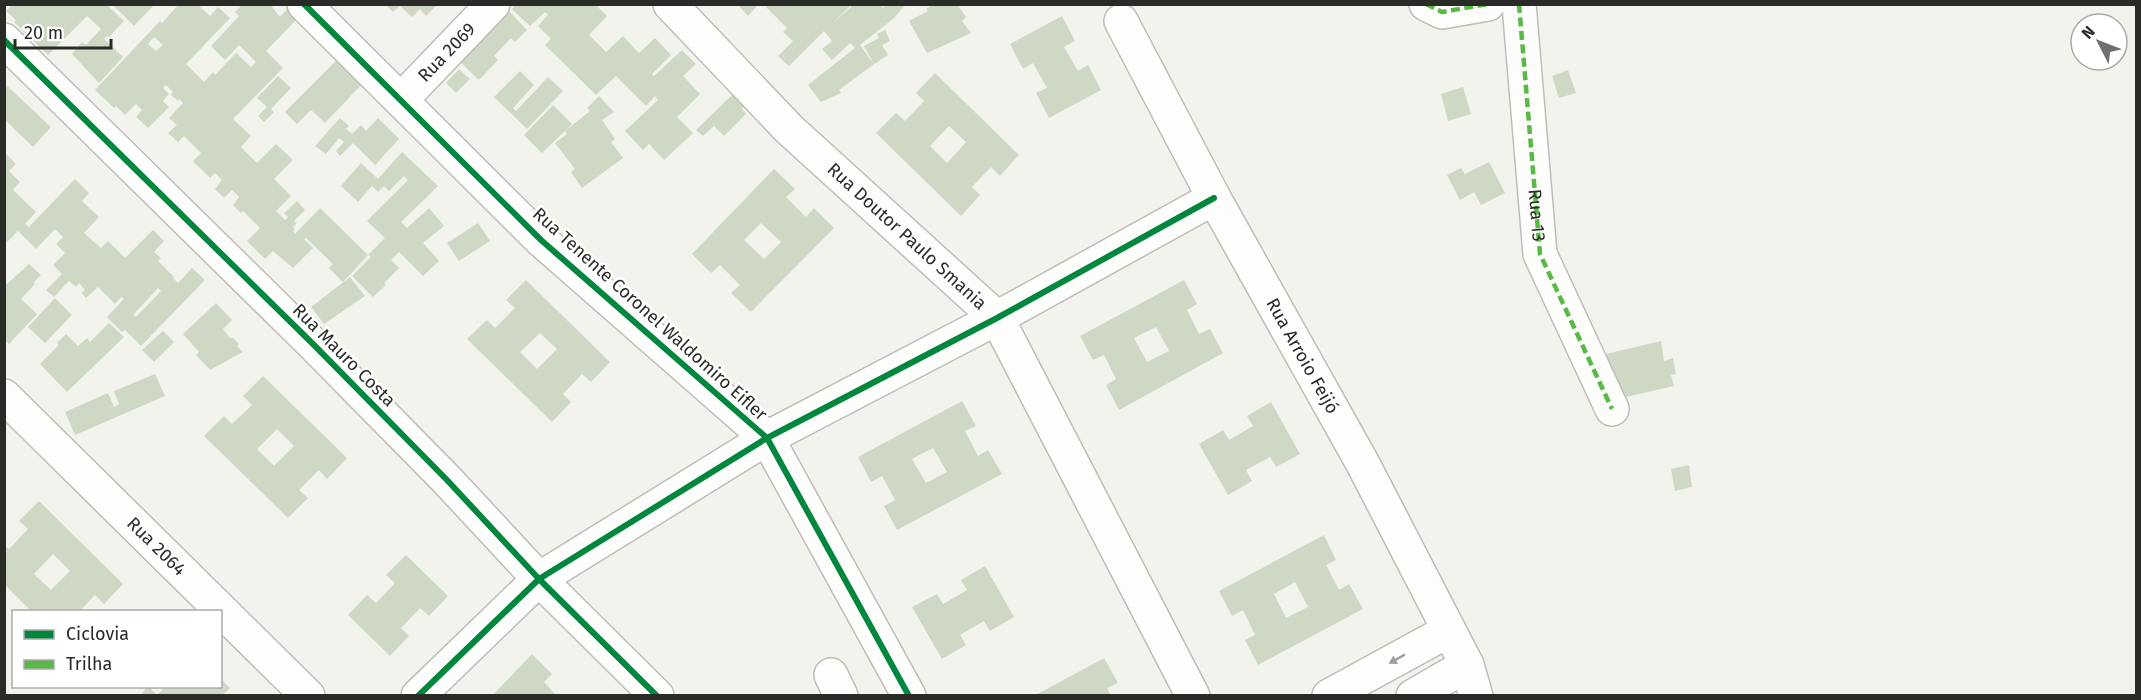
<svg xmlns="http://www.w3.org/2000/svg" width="2141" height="700" font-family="'Fira Sans',sans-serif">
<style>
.building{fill:#cfd8c5;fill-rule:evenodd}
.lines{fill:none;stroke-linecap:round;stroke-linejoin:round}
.minor-casing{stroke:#bdbeb9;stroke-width:36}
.minor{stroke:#fdfdfc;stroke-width:33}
.quiet{stroke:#58b947;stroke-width:4.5;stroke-dasharray:9 4.5;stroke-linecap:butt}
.cycleway-casing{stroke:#fff;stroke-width:10}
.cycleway{stroke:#00873e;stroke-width:6}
.oneway{fill:#9e9e9c}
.labels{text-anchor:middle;stroke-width:5;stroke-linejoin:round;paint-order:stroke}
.street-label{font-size:18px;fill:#2a2b26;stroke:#fff}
</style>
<rect width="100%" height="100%" fill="#f2f3ed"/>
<!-- building -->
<path class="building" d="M13,4h93l18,17 -15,16 -2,-1 -3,3 19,18 -24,26 -27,-29 10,-12 4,3 15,-16 -14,-13 -39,39 -34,-33 2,-2 -10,-9z
M112,4h43l-21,22z
M179,4h18l13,12 8,-9 12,11 -44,46 18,18 9,-10 2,3 21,-22 15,14 5,-5 -17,-17 -14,15 -14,-14 28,-30 -4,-4 8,-8h27l10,13 8,-9 10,10 -32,33 17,17 -50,51 18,17 -10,11 16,16 19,-19 17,16 -19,19 17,17 -15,15 9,9 3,-3 -4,-4 13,-12 8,9 -11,11 3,2 -4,4 2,2 -2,2 2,3 25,-26 48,47 -25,27 -14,-14 4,-4 -27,-26 -2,1 9,9 -20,20 -20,-17 -8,8 -18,-18 13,-13 -17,-17 -2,2 -8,-8 6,-8 -7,-7 -8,8 -9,-9 7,-9 -7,-7 -5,5 -17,-17 8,-8 -17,-17 -6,6 -10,-9 9,-8 -8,-7 14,-15 -4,-4 -1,2 -7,-6 2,-3 -7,-7 -3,3 6,6 -6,7 6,6 -21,21 -12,-11 6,-7 -6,-6 -11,11 -9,-9 -2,2 -19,-18 65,-69 2,2zM154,37l9,8 -7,6 -8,-7z
M385,4h53l-12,12 -6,-7 -8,8 -12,-11 -7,6z
M516,4h31l3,3 1,-3h44l12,12 -18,19 17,17 17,-16 16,17 16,-15 16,17 -19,19 2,2 28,-26 14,14 -13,12 17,18 -23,23 16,16 -29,27 -15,-16 -6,6 -18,-19 33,-31 -3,-4 -9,10 -30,-30 -20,19 -51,-50 6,-6 -13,-13 10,-11 -3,-3 -15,14 -18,-17z
M737,4h22l-11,12z
M768,4h80l2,2 -18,18 22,-20h26l3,4 4,-4h19l-12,14 -34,27 14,19 -35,26 2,3 -20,9 -13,-17 47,-37 -5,-5 -18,17 -10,-11 10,-8 -8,-10 -35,35 -11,-10 15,-15 -10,-9 4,-4 -21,-21z
M933,4h24l9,13 -4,4 9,12 -44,20 -18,-32 19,-10 -2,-2z
M508,10l19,20 -12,12 -4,-4 -17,18 4,4 -19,20 -20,-19z
M1062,16l13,25 -11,6 14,24 10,-6 13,25 -52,28 -13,-25 11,-5 -14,-25 -10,6 -13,-25z
M885,30l5,11 -8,4 6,10 -14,9 -10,-18 15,-8 -2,-4z
M339,58l25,24 -39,41 -14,-13 -14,14 -12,-12z
M459,69l11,10 -14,14 -10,-10z
M1568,70l8,23 -17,5 -7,-22z
M520,71l14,14 -21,23 3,3 32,-34 15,14 -36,38 -33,-32z
M935,73l84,82 -19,21 -9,-9 -19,20 8,8 -19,21 -85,-83 20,-20 9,8 19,-20 -8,-8zM949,126l17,16 -19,21 -17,-17z
M278,76l13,12 -20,21 3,3 -10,10 -6,-6 9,-9 -10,-9z
M4,83l47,44 -18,20 -29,-28z
M1463,87l8,27 -23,7 -7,-27z
M734,93l12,12 -4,4 4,5 -22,22 -10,-10 -11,10 -7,-6z
M599,96l15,16 -12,8 13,19 -4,3 12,16 -41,30 -11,-16 4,-3 -20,-26 12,-9 -2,-3 25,-20 -3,-3z
M553,105l19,19 -30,29 -18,-18z
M340,118l9,8 -3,3 6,5 9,-9 5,6 12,-13 21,21 -24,26 -22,-22 -13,13 -4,-5 8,-9 -5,-4 -13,16 -11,-8z
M4,152l12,12 -7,7 11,11 -7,8 23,22 -11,12 4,3 46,-48 14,14 -7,8 17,16 -15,16 17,15 7,-7 17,17 28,-28 11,11 -10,11 7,6 -3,3 16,16 -1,1 5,5 14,-15 13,12 -64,66 -16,-16 -3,2 -15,-15 17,-18 -3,-2 -6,7 -17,-17 -12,11 -4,-5 3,-3 -6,-7 -3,4 -7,-6 -15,16 -8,-7 16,-16 -9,-9 12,-12 -9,-9 7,-7 -8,-8 -19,20 -18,-18 -14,14zM158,288l3,3 -25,26 -3,-2z
M402,152l36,34 -37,36 6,6 22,-20 15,18 -21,17 16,18 -16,15 -24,-24 -8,8 8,8 -15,15 2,2 -13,12 -21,-21 19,-19 -3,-2 17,-17 -18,-17 41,-41 -4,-4 -15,15 -5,-5 -6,6 -6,-6 -14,16 -17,-16 20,-23 17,16z
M1489,162l16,31 -24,12 -7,-13 -14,8 -13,-25 14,-7 4,6z
M774,169l21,20 -9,8 20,20 8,-9 20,20 -83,84 -20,-19 9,-8 -20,-20 -9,8 -19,-19zM761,223l20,19 -17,17 -20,-19z
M478,223l12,18 -31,20 -12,-18z
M29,264l12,11 -8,8 2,1 -14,15 16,15 -28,30 -5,-4v-58l3,2z
M350,277l15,19 -41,28 -13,-17z
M526,280l84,82 -19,20 -9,-8 -19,20 8,8 -19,20 -85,-83 20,-19 8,8 20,-20 -9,-8zM540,333l17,16 -20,20 -17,-17z
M1184,280l13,24 -10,6 12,24 11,-5 13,24 -104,57 -13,-25 10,-6 -12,-24 -11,5 -13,-24zM1156,327l13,24 -22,11 -13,-24z
M55,298l17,17 -27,28 -17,-16z
M216,303l16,17 -9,9 7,9h3l6,6 -2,2 6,6 -33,18 -14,-15 3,-3 -16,-18z
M109,323l15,14 -57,55 -27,-28 19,-19 -2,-2 9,-9 12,12 9,-8 3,4z
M163,331l11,11 -20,20 -12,-12z
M1661,341l3,20 9,-3 3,16 -5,1 3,11 -57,13 -11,-45z
M155,374l10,22 -90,39 -10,-23 43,-19 6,14 5,-3 -5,-13z
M263,376l84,82 -20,21 -8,-9 -20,20 9,8 -20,20 -84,-82 20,-20 8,8 20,-19 -9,-9zM277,429l17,17 -20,20 -17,-17z
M962,401l14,25 -11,5 13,25 10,-6 14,24 -105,56 -13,-24 11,-6 -13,-24 -11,6 -13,-25zM933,448l14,24 -21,11 -14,-24z
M1271,402l29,52 -24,13 -6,-10 -24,13 6,11 -24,14 -29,-51 24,-14 6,10 24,-14 -6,-10z
M1689,465l3,22 -17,4 -4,-22z
M39,501l84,83 -19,20 -9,-9 -16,17h-47l-28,-28v-39l5,4 19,-20 -9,-8zM53,554l17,17 -19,19 -17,-16z
M1324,535l12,25 -10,5 13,25 10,-6 14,25 -105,56 -13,-25 10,-5 -12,-25 -11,6 -13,-25zM1295,582l13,25 -22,11 -12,-24z
M406,555l42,41 -19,20 -9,-8 -19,20 8,8 -19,20 -42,-41 19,-20 9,8 19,-20 -9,-8z
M985,566l29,51 -24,14 -6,-10 -24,14 6,10 -24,14 -30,-52 25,-13 6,10 24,-14 -6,-10z
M532,654l20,20 -8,8 13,14h-65z
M1104,658l14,25 -11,5 4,8h-77z
M220,678l10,10 -8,8h-82l8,-10 9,9 8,-8h55z"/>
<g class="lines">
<!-- minor casing -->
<g class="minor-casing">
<g id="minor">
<path d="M304,4l237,236 226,198 142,258"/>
<path id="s1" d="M670,4l119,125 208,189 196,378"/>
<path d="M1426,4l16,8 46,-8"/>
<path d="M1519,4l21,250 72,155"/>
<path id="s2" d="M1121,21l93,177 149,266 104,201 9,31"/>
<path d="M4,40l308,303 135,137 92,99 118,117"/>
<path id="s3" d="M401,100l92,-96"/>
<path id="s4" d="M4,396l304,300"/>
<path d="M831,675l10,21"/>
<path d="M418,696l121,-117 228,-141 230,-120 217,-120"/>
<path d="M1329,696l119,-65"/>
<path d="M1413,696l54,-31"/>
</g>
</g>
<!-- minor -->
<use href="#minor" class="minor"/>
<!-- quiet -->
<g class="quiet">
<path d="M1426,4l16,8 46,-8"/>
<path id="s5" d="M1519,4l21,250 72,155"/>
</g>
<!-- cycleway casing -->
<g class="cycleway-casing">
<path id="cycleway" d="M304,4l237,236 226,198 142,258
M4,40l308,303 135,137 92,99 118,117
M418,696l121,-117 228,-141 230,-120 217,-120"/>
</g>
<!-- cycleway -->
<use href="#cycleway" class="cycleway"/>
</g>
<!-- one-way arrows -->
<defs><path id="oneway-solid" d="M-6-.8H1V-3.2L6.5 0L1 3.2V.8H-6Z" transform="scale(1.5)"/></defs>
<use class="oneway" href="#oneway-solid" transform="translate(1397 659) rotate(151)"/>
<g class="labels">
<!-- street labels -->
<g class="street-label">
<text dy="6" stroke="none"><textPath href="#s3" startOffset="66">Rua 2069</textPath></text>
<text dy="6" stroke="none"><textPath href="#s5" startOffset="212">Rua 13</textPath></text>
<text dy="6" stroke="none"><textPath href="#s1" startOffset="332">Rua Doutor Paulo Smania</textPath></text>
<text transform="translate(650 314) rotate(42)" y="6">Rua Tenente Coronel Waldomiro Eifler</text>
<text transform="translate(344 355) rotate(45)" y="6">Rua Mauro Costa</text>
<text dy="6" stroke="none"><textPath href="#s2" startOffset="381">Rua Arroio Feijó</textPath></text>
<text dy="6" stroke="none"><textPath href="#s4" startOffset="214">Rua 2064</textPath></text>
</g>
</g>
<!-- border -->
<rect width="2141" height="700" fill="none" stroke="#2a2b26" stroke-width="12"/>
<!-- legend -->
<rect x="12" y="610" width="210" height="78" fill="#ffffff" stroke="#aaaaa8" stroke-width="1.5"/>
<rect x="24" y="630" width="30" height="9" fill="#00873e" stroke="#aaaaa8" stroke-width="1.5"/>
<text x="66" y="640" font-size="18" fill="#2a2b26">Ciclovia</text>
<rect x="24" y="660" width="30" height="9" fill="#58b947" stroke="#aaaaa8" stroke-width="1.5"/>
<text x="66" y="670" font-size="18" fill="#2a2b26">Trilha</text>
<!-- north arrow -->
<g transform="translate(2099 42) rotate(312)"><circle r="28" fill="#ffffff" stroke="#aaaaa8" stroke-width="1.5"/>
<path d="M0-4.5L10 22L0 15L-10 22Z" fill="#70716c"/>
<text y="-9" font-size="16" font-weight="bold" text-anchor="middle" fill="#2a2b26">N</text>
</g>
<!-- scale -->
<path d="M15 39v9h96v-9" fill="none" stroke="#2a2b26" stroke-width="3"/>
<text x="24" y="39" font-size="18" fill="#2a2b26" stroke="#ffffff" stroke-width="4.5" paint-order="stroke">20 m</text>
</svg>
